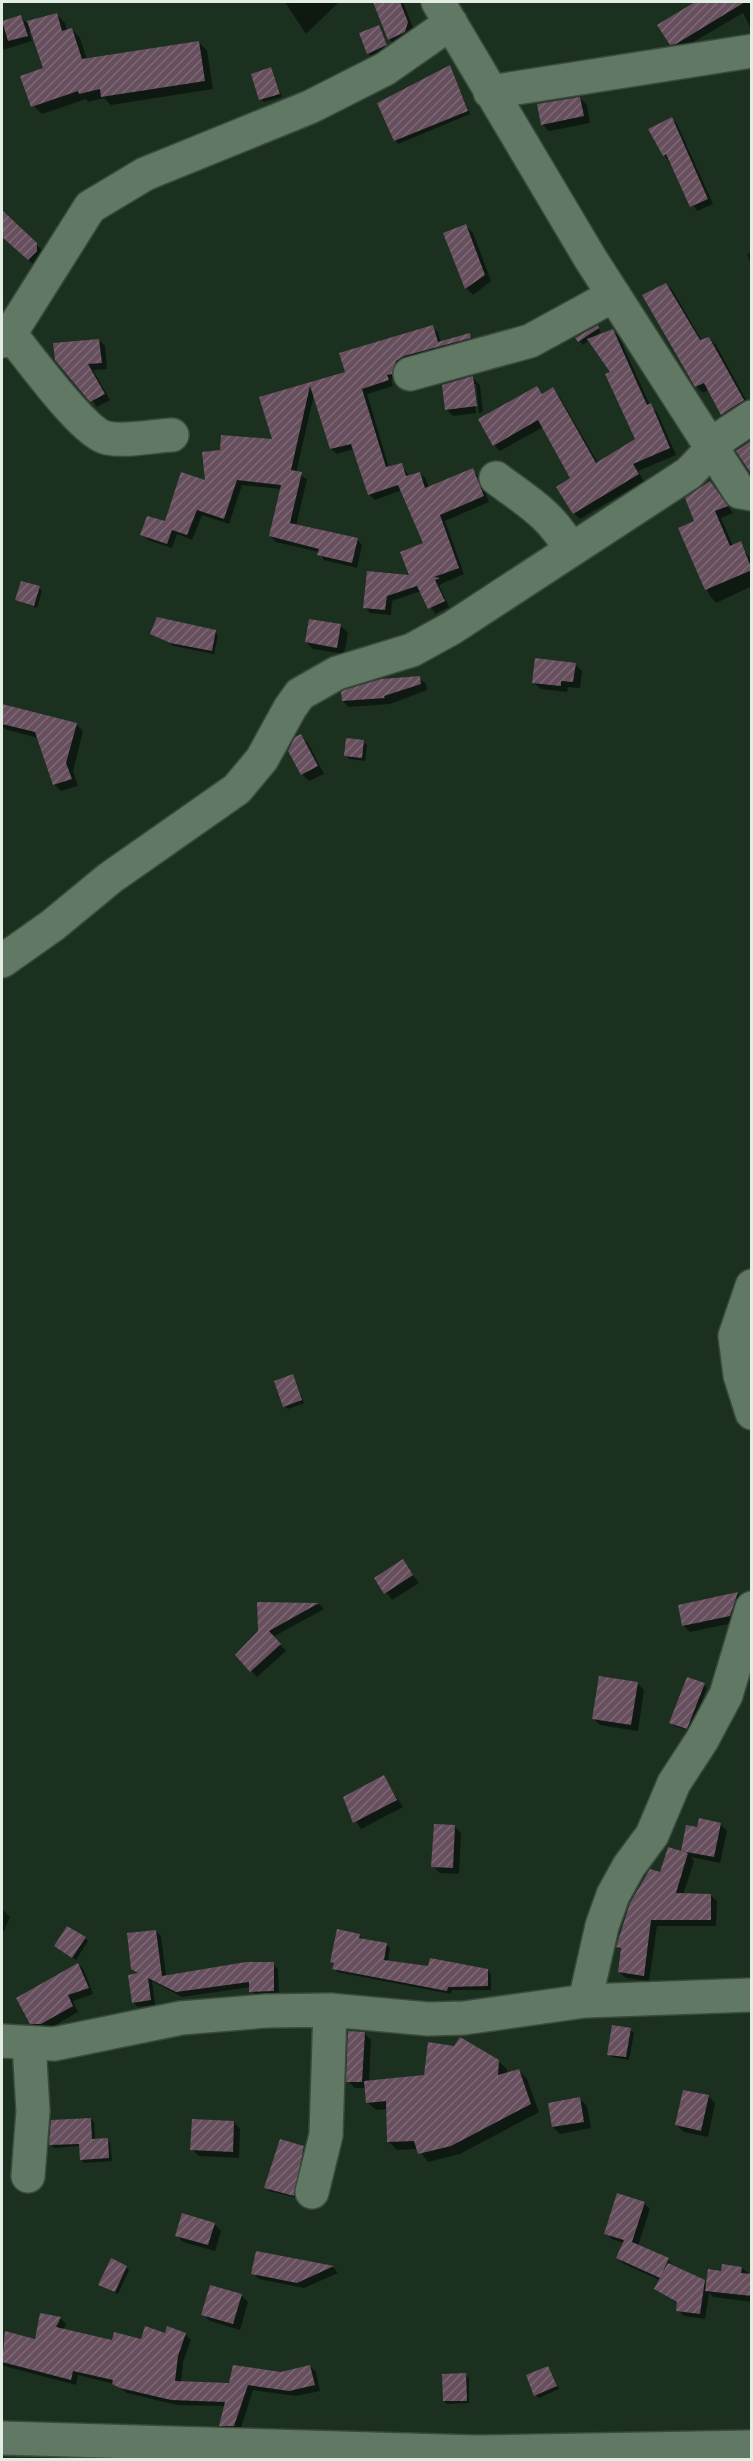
<svg xmlns="http://www.w3.org/2000/svg" width="753" height="2461" font-family="'PT Sans',sans-serif">
<style>
.shadow{fill:#0007}
.building{fill:url(#building-hatch)}
.lines{fill:none;stroke-linecap:round;stroke-linejoin:round}
.minor-casing{stroke:#3a4b3d;stroke-width:36}
.minor{stroke:#617864;stroke-width:33}
</style>
<defs>
<pattern id="building-hatch" width="6" height="6" patternUnits="userSpaceOnUse" patternTransform="scale(1.5)"><rect width="6" height="6" fill="#674f5e"/><path d="M-1 1l2-2M0 6l6-6M5 7l2-2" fill="none" stroke="#7c6975"/></pattern>
</defs>
<rect width="100%" height="100%" fill="#1c3020"/>
<!-- shadow -->
<path class="shadow" d="M285,2h54l-33,32z
M374,2h29l11,28 -18,16 -6,-6z
M698,2h54v29l-9,-18 -65,38 -19,-26z
M56,14l9,9 2,8 5,-2 8,9 7,22 112,-18 8,9 6,38 -102,16 -7,-7 -16,4 -2,-3 -44,15 -8,-8 -10,-30 21,-7 -13,-38 -3,1 3,9 -30,9v-28l19,-5 6,6z
M378,27l11,21 -18,8 -3,-3z
M450,67l20,47 -72,30 -3,-4z
M271,69l11,28 -18,5 -4,-3z
M580,98l7,7 3,18 -41,8 -7,-7z
M672,118l5,6 36,80 -16,7 -47,-82z
M2,212l41,39v6l-8,9 -32,-30z
M466,226l7,7 18,48 -18,14 -7,-7 -21,-54z
M752,253v13l-5,-12z
M666,284l7,7 29,50 7,-3 7,7 34,62 -21,14 -20,-31 -6,3 -7,-7z
M433,327l5,5 3,11 28,-9 6,6 -84,40 2,6 -26,8 22,74 12,-4 8,12 11,-3 6,6 3,10 43,-19 6,6 11,26 -44,19 19,53 -25,11 10,22 -14,7 -14,-23 -29,10 -1,14 -21,-2 -5,-6 46,-31 14,-32 -23,-54 -27,10 -6,-6 -15,-45 -17,5 -6,-5 -17,-54 -18,78 11,6 -11,47 61,13 5,6 -5,23 -33,-8 -5,-8 -43,-10 -6,-6 11,-47 -39,-4 -13,39 -27,-9 -10,25 -15,-6 -5,14 -24,-8 -6,-6 24,-11 41,-41 67,-42 -13,-42 86,-25z
M597,327l4,5 -6,4 18,-6 6,7 31,68 7,7 19,43 -38,16 6,10 -64,38 -6,-6 -2,-34 -29,-52 -43,24 -6,-6 43,-57 7,7 9,-6 6,7 39,67 39,-23 -24,-67 -24,-33 -6,5 -6,-7z
M99,340l6,6 2,23 -14,1 17,30 -13,7 -42,-62z
M473,378l7,7 3,27 -4,1 -3,-29h-3l3,29 -23,3 -7,-7z
M710,483l23,30 -12,5 12,28 7,-3 12,18v25l-36,17 -6,-7 -30,-67 16,-7z
M39,588l3,3 -5,17 -20,-8z
M341,626l7,7 -4,21 -31,-5 -7,-7z
M215,632l3,3 -4,19 -40,-8 -22,-12z
M575,664l7,7 -2,17 -12,-1 -1,5 -26,-3 -7,-6z
M419,678l7,6 1,6 -37,14 -41,3 -6,-6z
M3,705l73,19 7,7 -10,40 5,15 -17,5 -7,-7 -16,-46 -33,-9 -3,-3z
M301,736l7,7 16,31 -15,7 -7,-7z
M363,742l4,3 -2,16 -16,-2 -3,-4z
M293,1376l11,27 -16,6 -3,-3z
M402,1561l17,22 -27,17 -16,-22z
M738,1594l6,6 -7,22 -47,10 -7,-7 -4,-19z
M259,1603l60,1 5,5 -51,28 13,14 -29,26 -20,-22 22,-23z
M637,1683l7,7 -6,41 -38,-6 -7,-7z
M704,1685l3,3 -17,43 -16,-5 -3,-4z
M383,1777l20,30 -42,22 -14,-22z
M720,1824l7,7 -7,32 -29,-6 3,4 -11,34h27l7,6 -1,25h-59l-8,55 -23,-3 -7,-6 3,-21 -4,-4 43,-73 26,-20 -4,-4 15,-21z
M454,1826l7,7 -2,41 -19,-1 -7,-7z
M2,1909l8,8 -8,18z
M156,1931l5,5 5,40 107,-12 5,5 1,27h-23l-5,-9 -69,10 -30,-16 3,24 -17,2 -5,-5 6,-28 -6,-5z
M359,1935l4,4 23,5 4,4 -2,14 42,6 57,2 4,4v16h-39l-1,4 -114,-22 -5,-11z
M85,1938l3,3 -12,19 -17,-11z
M78,1964l6,6 9,24 -20,7 5,11 -31,18 -9,-1 -6,-6z
M630,2030l4,3 -5,27 -17,-3 -3,-3z
M364,2033l7,7 -2,42 56,-6 30,-29 43,14 9,8v5l12,-3 8,8 12,33 -79,42 -32,8 -10,-13 -21,1 -8,-8 -1,-33 -12,1 -9,-8 -1,-14h-11l-7,-7z
M708,2096l7,7 -7,34 -24,-5 -7,-7z
M580,2099l7,7 4,22 -31,6 -7,-7z
M91,2119l3,3 1,18 12,-1 3,3 2,19 -28,2 -3,-4 -1,-13 -26,2 -3,-4z
M234,2122l6,7 -1,29 -40,-2 -7,-7z
M303,2148l3,3 -9,47 -28,-7 -3,-3z
M644,2203l6,6 -12,37 30,13 5,8 35,18 14,-13 20,-4 10,8v26l-38,-5 -5,-4 -4,26 -21,-3 -6,-6 1,-6 -24,-15 5,-9 -36,-16 -6,-6 6,-15 -12,-4 -6,-6z
M214,2224l7,7 -6,20 -32,-9 -6,-7z
M258,2253l75,14 5,6 -34,15 -45,-9 -6,-6z
M126,2267l3,3 -11,24 -18,-9z
M242,2296l6,6 -8,28 -30,-9 -7,-7z
M41,2315l20,4 5,5 -3,6 51,12 71,-8 6,6 -8,22 -2,20 49,3 80,-19 6,6 4,19 -24,5 -43,-6 -13,41h-14l-5,-6 4,-19 -48,-1 -50,-12 -13,-9 -36,-9 -2,10 -72,-19 -2,-3v-13l4,-17 30,8z
M547,2367l12,22 -20,9 -3,-3z
M465,2375l4,3v25l-22,1 -3,-3z"/>
<!-- building -->
<path class="building" d="M373,2h27l8,20 -3,10 -17,8z
M695,2h50l-69,42 -6,1 -13,-20z
M57,13l5,18 10,-3 10,31 117,-18 6,40 -104,16 -1,-8 -21,5 -1,-3 -47,16 -11,-31 23,-8 -16,-47z
M21,15l7,21 -20,5 -6,-20z
M379,25l8,20 -20,9 -8,-21z
M450,65l18,46 -74,30 -17,-38z
M271,67l9,27 -21,6 -8,-26z
M580,97l4,19 -43,9 -4,-21z
M672,117l36,82 -18,8 -24,-53 -3,2 -15,-27z
M2,210l35,33v8l-9,9 -26,-23z
M466,224l19,51 -20,14 -22,-56z
M666,283l34,57 9,-3 35,63 -23,15 -17,-32 -9,4 -53,-92z
M433,325l5,17 32,-9 1,5 -67,18 -8,5 -4,13 -5,1 2,5 -27,9 24,78 16,-4 4,13 14,-4 5,16 48,-20 11,28 -44,19 19,53 -25,9 6,1 -5,2 10,21 -17,8 -11,-23 -30,10 -2,14 -22,-2 4,-37 42,4 -9,-23 23,-9 -25,-58 -30,10 -17,-51 -21,5 -20,-63 -19,84 11,2 -12,51 68,15 -6,25 -35,-8 2,-6 -50,-13 12,-51 -44,-5 -13,39 -27,-9 -10,25 -15,-5 -5,14 -27,-9 7,-19 18,5 16,-49 24,8 -3,-28 18,-2 1,-15 51,4 -13,-42 86,-25 -6,-19z
M598,325l1,3 -21,14 -3,-4z
M613,329l34,76 4,-2 19,45 -37,16 6,10 -66,40 -17,-27 14,-9 -32,-58 -45,26 -15,-27 59,-33 5,8 11,-7 43,76 39,-24 -30,-65 5,-2 -23,-33z
M99,339l3,24 -14,1 17,30 -15,8 -35,-42 -2,-17z
M473,376l4,30 -32,4 -3,-25z
M752,440v35l-16,-24z
M710,481l18,25 -13,5 15,35 11,-5 11,29 -47,20 -27,-62 16,-7 -9,-23z
M21,581l19,5 -6,20 -19,-6z
M157,617l59,13 -4,21 -42,-8 -20,-9z
M309,619l32,5 -4,24 -32,-6z
M535,658l41,5 -3,19 -12,-1v5l-29,-3z
M420,676l1,8 -37,12 1,2 -43,3 -1,-9 3,-2 37,-11z
M2,704l75,19 -11,40 6,16 -19,6 -18,-53 -33,-8z
M301,734l17,32 -17,9 -13,-24 7,-14z
M346,738l18,2 -2,18 -18,-2z
M293,1374l9,26 -19,7 -9,-26z
M403,1559l10,16 -29,19 -10,-16z
M738,1592l-8,24 -48,10 -4,-21z
M257,1602l62,1 -50,28 12,13 -31,28 -15,-17 23,-24z
M599,1676l39,6 -7,43 -39,-6z
M687,1677l18,6 -18,46 -18,-6z
M384,1775l13,25 -44,23 -10,-26z
M699,1818l22,5 -7,34 -33,-6 5,-26 11,2z
M434,1824l21,1 -2,43 -22,-1z
M668,1847l20,6 -12,40 35,1v26h-60l-7,56 -26,-4 3,-24 -5,-1 14,-44 20,-34 10,3z
M67,1926l19,11 -14,21 -18,-12z
M337,1929l23,5 -1,4 28,5 -3,17 44,6 2,-8 58,11v17l-40,1 -1,4 -115,-22 2,-6 -4,-1z
M156,1930l6,46 84,-14h28v29l-25,1v-10l-73,10 -28,-14 3,22 -19,3 -4,-28 10,-2 -7,-4 -4,-36z
M78,1963l11,25 -21,7 5,11 -32,18h-11l-14,-26z
M612,2025l19,3 -5,29 -19,-2z
M348,2031l17,1 -3,50h-16z
M460,2037l39,23 -1,15 21,-6 12,35 -80,42 -33,8 -4,-13 -27,1 -1,-41 -20,2 -2,-22 60,-6 4,-33 26,4z
M683,2090l26,5 -8,36 -26,-6z
M580,2097l4,25 -32,5 -4,-24z
M91,2118l1,21 16,-1 1,20 -29,2 -1,-16 -30,1 2,-25z
M192,2119l42,2 -1,31 -43,-2z
M280,2139l24,7 -10,50 -30,-8z
M617,2193l28,9 -13,40 37,16 -7,16 6,-11 37,17 -5,34 -24,-3 1,-9 -23,-13 6,-11 -44,-20 8,-18 -20,-6z
M182,2213l33,10 -7,22 -33,-9z
M256,2251l78,15 -37,17 -46,-9z
M111,2258l16,8 -12,26 -17,-7z
M722,2264l20,3 -1,6 11,1v22l-47,-5 3,-22 13,2z
M210,2285l32,9 -9,30 -32,-9z
M40,2313l21,4 -5,10 56,13 2,-8 27,7 4,-13 20,7 2,-7 19,7 -8,23 -3,25 54,2 4,-18 48,7 29,-7 5,20 -26,6 -41,-6 -14,41h-15l6,-24 -54,-2 -51,-12 -8,-4 1,-4 -40,-9 -2,9 -69,-18 3,-31 30,8z
M548,2366l9,20 -23,10 -8,-21z
M466,2373l1,28h-24l-1,-27z"/>
<g class="lines">
<!-- minor casing -->
<g class="minor-casing">
<path id="minor" d="M438,2l152,256 150,234 12,2
M490,92l262,-41
M10,334c18,21 73,99 97,104 19,4 45,-2 65,-3
M2,341l8,-7 80,-127 55,-33 165,-67 75,-38 66,-46
M410,374l120,-33 84,-46
M496,478c29,22 58,38 74,72
M2,961l51,-36 57,-47 127,-89 25,-30 28,-51 10,-14 37,-21 75,-23 40,-22 237,-155 36,-38 27,-18
M752,1286l-17,50 5,39 12,38
M585,2001l17,-75 11,-31 16,-29 23,-31 22,-52 28,-43 24,-45 26,-87
M2,2041l52,3 127,-26 85,-7 64,-1 98,9 36,-1 121,-17 167,-6
M28,2176l5,-65 -4,-67
M312,2192l14,-57 4,-125
M2,2438l474,14 276,-5"/>
</g>
<!-- minor -->
<use href="#minor" class="minor"/>
</g>
<!-- border -->
<rect width="753" height="2461" fill="none" stroke="#e2eee3" stroke-width="6"/>
</svg>
